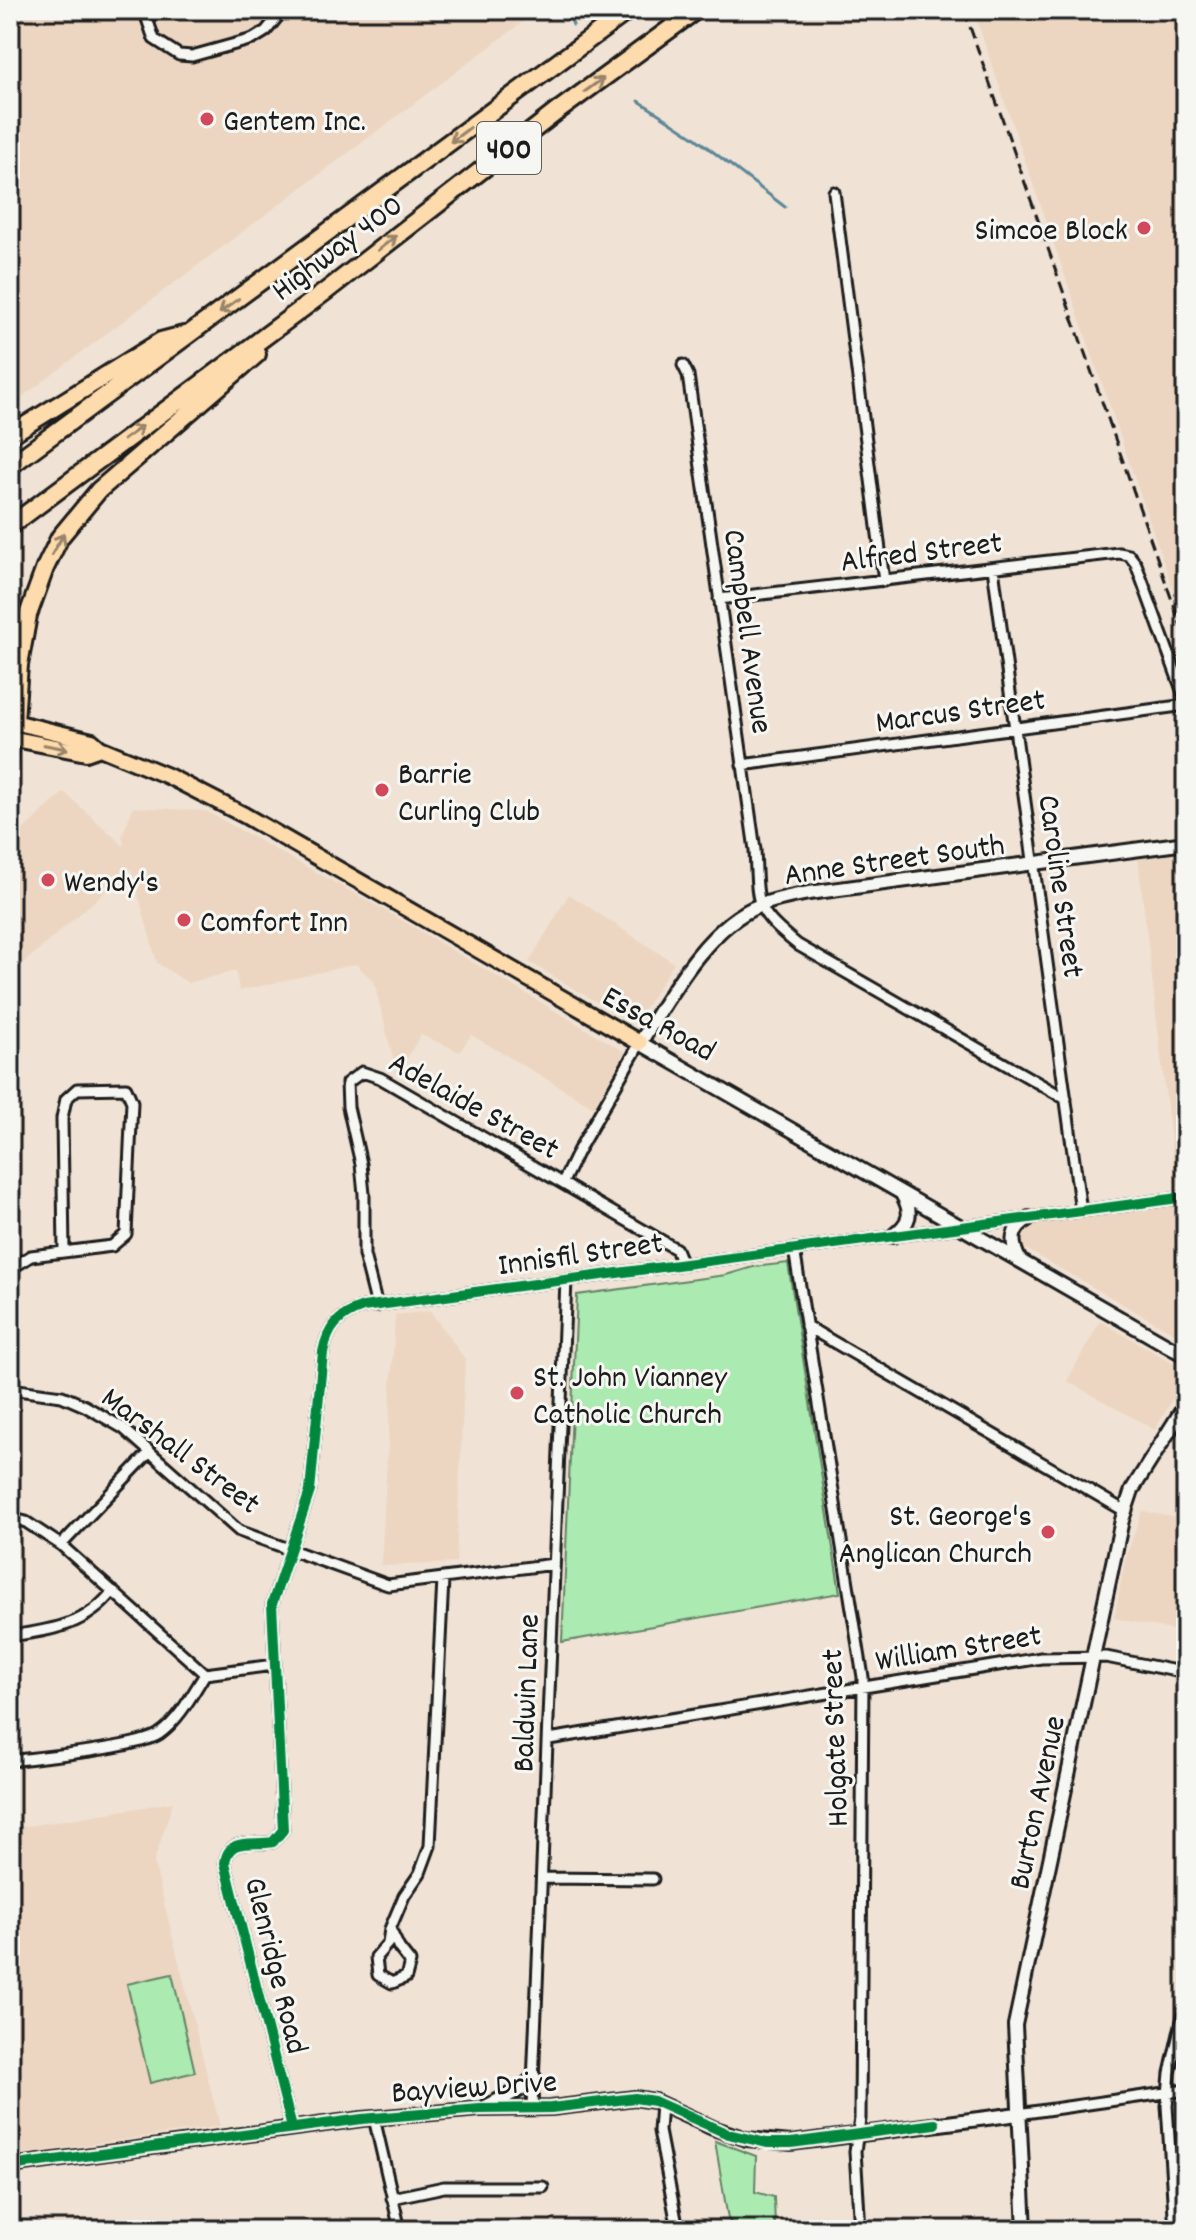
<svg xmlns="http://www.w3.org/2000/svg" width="1196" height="2240" font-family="Dekko,sans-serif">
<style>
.built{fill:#ecd6c1}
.green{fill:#abeab1;stroke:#648366;stroke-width:2}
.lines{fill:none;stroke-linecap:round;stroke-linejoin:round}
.stream{stroke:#5d8798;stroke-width:3}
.street-casing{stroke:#1c1c1c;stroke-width:15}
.secondary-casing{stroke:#1c1c1c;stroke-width:18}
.primary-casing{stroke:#1c1c1c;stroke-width:20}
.highway-casing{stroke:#1c1c1c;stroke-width:22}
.street{stroke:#f6f6f2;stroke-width:9}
.secondary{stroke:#f6f6f2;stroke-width:12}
.primary{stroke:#fedbac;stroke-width:14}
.highway{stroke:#fedbac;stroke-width:16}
.rail{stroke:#1c1c1c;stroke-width:3;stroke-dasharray:12 6;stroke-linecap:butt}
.cycleway-casing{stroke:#f6f6f2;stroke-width:15}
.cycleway{stroke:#00873e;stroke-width:10}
.oneway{stroke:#98856b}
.poi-dot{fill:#d1495b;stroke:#f6f6f2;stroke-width:3}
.labels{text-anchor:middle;stroke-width:6;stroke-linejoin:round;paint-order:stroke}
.shield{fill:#f6f6f2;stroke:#5d5d5c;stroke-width:2}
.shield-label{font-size:30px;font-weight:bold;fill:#1c1c1c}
.poi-label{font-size:32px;fill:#1c1c1c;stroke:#f6f6f2;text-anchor:start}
.street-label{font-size:32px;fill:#1c1c1c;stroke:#f6f6f2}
</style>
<rect width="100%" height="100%" fill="#f0e3d5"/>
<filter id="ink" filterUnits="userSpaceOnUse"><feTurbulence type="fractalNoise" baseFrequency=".0125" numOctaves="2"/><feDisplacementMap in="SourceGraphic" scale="16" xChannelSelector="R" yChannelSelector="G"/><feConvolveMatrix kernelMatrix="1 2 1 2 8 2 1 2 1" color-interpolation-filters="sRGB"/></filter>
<g filter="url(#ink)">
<!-- built -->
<path class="built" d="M10,10h529l-529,396z
M973,10h213v617z
M64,792l60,54 -2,-10 11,-29 73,4 182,101 237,140 -31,55 -123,-72 -11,17 -39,-17 -24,39 -23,-92 -18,-18 -117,27 -3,-20 -48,12 -31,-20 -26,-94 -121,106v-133z
M1186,852v332l-10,2 -38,-328z
M569,894l105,69 -37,57h-10l-98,-58z
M1186,1205v135l-150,-85 -13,-8 -3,-6 11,-16z
M430,1311l35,48 -9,204 -75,3 14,-251z
M1100,1321l73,42 7,9 -2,18 -23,40 -88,-49z
M1142,1511l44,9v113l-72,-15 11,-58z
M173,1802l-19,60 66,264 -210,30v-327z"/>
<!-- green -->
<path class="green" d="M788,1263l52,330 -278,49 15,-347 149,-20 27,-8z
M172,1974l23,98 -45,11 -23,-99z
M715,2141l41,15 -1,36 19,5 1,33h-38l-9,-11z"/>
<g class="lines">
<!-- stream -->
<path class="stream" d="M567,10l6,15
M639,101l55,36 91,70"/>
<!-- street casing -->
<g class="street-casing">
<path id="street" d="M144,10l10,29 25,16 13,1 61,-17 13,-8 13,-16
M834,192l50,389
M683,365l5,10 67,475c3,55 -2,59 43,95l268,154
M993,568l88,643
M719,599l400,-46 10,2 7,9 50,137
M742,765l444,-60
M563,1182l15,-31 62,-108
M794,1249l69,428 -3,442 -5,32 5,79
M10,1269l21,-13 81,-10 14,-12 6,-132 -6,-14 -49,1 -11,10 -4,19 2,133
M377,1306l-13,-51v-61l-3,-30 -13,-57 -1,-24 15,-11 18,6 296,171 6,15
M806,1326l319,185
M10,1389l52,7 23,10 38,22 116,103 149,54 166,-21
M10,1518l16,4 35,23 144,129
M61,1545l89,-93
M10,1636c41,-6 76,-10 103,-45
M205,1674l69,-9
M549,1739l492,-81 65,-1 80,16
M10,1761c30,-4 128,-13 149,-27 20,-14 33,-39 46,-60
M543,1878l110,1
M390,1929l9,19 11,14 -4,15 -14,6 -14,-8 -2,-18 12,-14 2,-14 14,-33 16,-23 10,-27 13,-267
M661,2104l-2,27 19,99
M532,2108l34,-828
M1018,2114l168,-24
M374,2118l26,112
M292,2128l-67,-265c3,-27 29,-17 48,-21l10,-12 -11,-226 38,-113 13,-139c5,-25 16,-37 40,-45l823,-110
M392,2198l52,-11h99
M1175,2230l-8,-124 3,-33 16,-70"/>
</g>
<!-- secondary casing -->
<g class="secondary-casing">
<path id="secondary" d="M1183,10l3,13
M10,765l3,-33
M1186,843l-377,50c-16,3 -33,6 -48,12 -53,19 -93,93 -121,138l546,313
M893,1236c18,-14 20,-23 9,-42
M1019,1259c-9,-18 -8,-30 10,-41
M487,2106l34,-17 13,-12
M10,2166l352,-47 118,-10 71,-1 84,-10 19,3 59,27 33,11 45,4 227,-29
M1025,2230l-10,-205 107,-505 10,-30 54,-86"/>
</g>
<!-- primary casing -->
<g class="primary-casing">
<path id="primary" d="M10,721l82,20 8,7 68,28 76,39 396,228
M10,738l76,15 14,-5"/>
</g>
<!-- highway casing -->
<g class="highway-casing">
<path id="highway" d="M10,435l151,-94 23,-6
M10,466l619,-456
M10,526l316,-235 229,-178 141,-103
M15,721l4,-56 9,-50 17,-47 15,-31 39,-47 158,-136"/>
</g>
<!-- street -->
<use href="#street" class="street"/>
<!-- secondary -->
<use href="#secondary" class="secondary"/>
<!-- primary -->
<use href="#primary" class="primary"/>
<!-- highway -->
<use href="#highway" class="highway"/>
<!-- rail -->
<path class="rail" d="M964,10l222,630"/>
<!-- cycleway casing -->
<g class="cycleway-casing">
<path id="cycleway" d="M292,2128l-67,-265c3,-27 29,-17 48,-21l10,-12 -11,-226 38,-113 13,-139c5,-25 16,-37 40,-45l823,-110
M10,2166l352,-47 118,-10 71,-1 84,-10 19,3 74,33 39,9h24l144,-19"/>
</g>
<!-- cycleway -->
<use href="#cycleway" class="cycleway"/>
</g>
<!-- one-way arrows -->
<defs><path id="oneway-shaft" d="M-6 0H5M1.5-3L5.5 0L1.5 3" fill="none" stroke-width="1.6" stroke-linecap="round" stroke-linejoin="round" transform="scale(2)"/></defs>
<g class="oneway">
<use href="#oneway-shaft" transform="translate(594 85) rotate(-36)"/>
<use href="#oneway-shaft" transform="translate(460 135) rotate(143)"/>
<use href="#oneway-shaft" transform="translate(387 243) rotate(-38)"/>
<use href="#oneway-shaft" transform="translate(229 306) rotate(143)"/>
<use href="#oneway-shaft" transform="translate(133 433) rotate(-36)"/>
<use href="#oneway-shaft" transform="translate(58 544) rotate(-60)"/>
<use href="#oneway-shaft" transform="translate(56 747) rotate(11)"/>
</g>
</g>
<!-- markers -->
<g class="poi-dot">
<circle cx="207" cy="119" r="8"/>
<circle cx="1144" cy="228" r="8"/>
<circle cx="382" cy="790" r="8"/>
<circle cx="48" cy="880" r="8"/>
<circle cx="184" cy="920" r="8"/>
<circle cx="517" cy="1393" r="8"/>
<circle cx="1048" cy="1532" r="8"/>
</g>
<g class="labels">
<!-- shield labels -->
<rect class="shield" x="477" y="122" width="64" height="52" rx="6"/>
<g class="shield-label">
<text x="509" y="158">400</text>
</g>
<!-- poi labels -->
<g class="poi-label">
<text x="223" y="130">Gentem Inc.</text>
<text x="1128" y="239" text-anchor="end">Simcoe Block</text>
<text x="398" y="783">Barrie<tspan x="398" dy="37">Curling Club</tspan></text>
<text x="64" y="891">Wendy's</text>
<text x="200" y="931">Comfort Inn</text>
<text x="533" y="1386">St. John Vianney<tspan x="533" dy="37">Catholic Church</tspan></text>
<text x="1032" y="1525" text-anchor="end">St. George's<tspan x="1032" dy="37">Anglican Church</tspan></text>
</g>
<!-- street labels -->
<g class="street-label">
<text transform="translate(336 246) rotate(-37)" y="11">Highway 400</text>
<text transform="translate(921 550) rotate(-7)" y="11">Alfred Street</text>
<text transform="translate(750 631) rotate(82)" y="11">Campbell Avenue</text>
<text transform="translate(960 709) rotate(-8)" y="11">Marcus Street</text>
<text transform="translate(894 858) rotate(-8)" y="11">Anne Street South</text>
<text transform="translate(1063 886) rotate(82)" y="11">Caroline Street</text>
<text transform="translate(660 1022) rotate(29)" y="11">Essa Road</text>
<text transform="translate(475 1104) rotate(29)" y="11">Adelaide Street</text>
<text transform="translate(580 1252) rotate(-8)" y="11">Innisfil Street</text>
<text transform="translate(182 1449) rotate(37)" y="11">Marshall Street</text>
<text transform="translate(958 1646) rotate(-9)" y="11">William Street</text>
<text transform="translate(524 1693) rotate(-88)" y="11">Baldwin Lane</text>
<text transform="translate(833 1738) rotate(-92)" y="11">Holgate Street</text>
<text transform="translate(1035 1802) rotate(-78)" y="11">Burton Avenue</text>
<text transform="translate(278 1965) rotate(76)" y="11">Glenridge Road</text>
<text transform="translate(474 2085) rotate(-4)" y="11">Bayview Drive</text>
</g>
</g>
<!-- margin -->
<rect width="1196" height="2240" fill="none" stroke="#f6f6f2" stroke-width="40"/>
<rect x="20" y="20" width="1156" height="2200" fill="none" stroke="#1c1c1c" stroke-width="3" filter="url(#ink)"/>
</svg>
